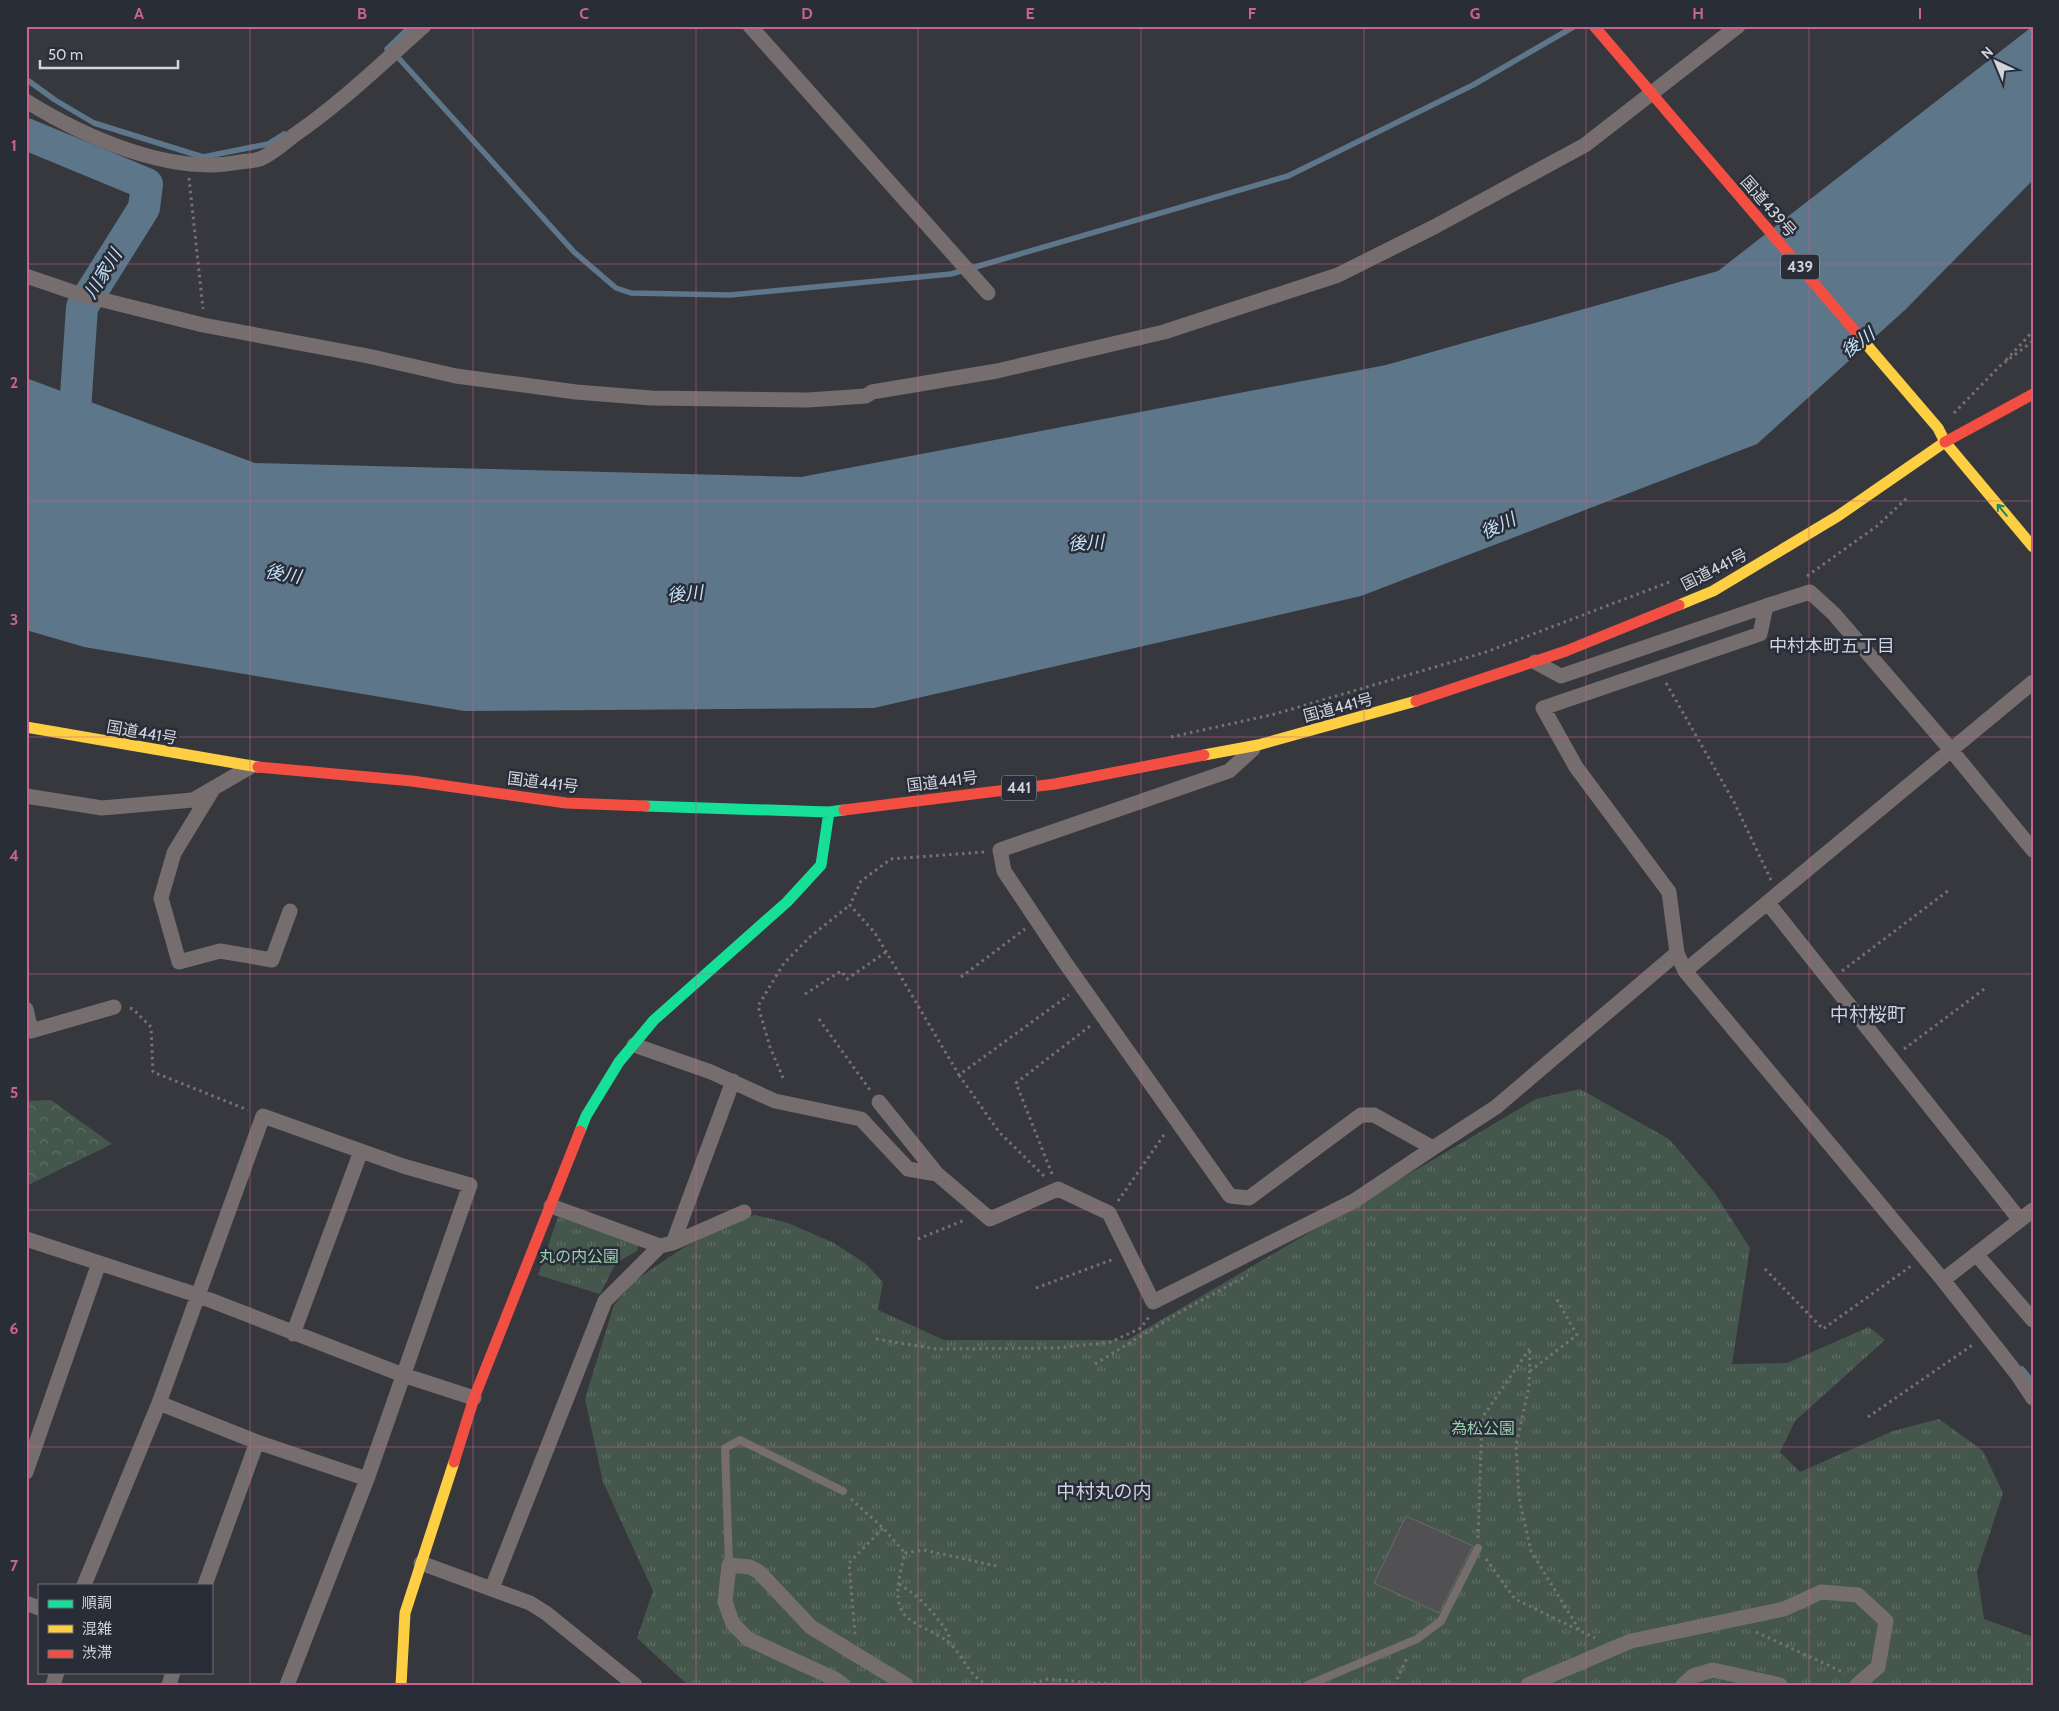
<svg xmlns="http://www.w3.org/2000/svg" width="2059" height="1711" font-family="Cabin,'Noto Sans JP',sans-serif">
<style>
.forest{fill:url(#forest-crowns)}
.park{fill:url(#park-tufts)}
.water{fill:#5d7689}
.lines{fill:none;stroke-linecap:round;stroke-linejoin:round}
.stream{stroke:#5d7689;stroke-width:5.5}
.river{stroke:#5d7689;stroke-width:32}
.building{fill:#515153;stroke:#6b696b}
.path{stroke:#777172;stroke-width:3;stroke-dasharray:2.5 4;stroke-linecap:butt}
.lane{stroke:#766e6e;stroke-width:8}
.street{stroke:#766e6e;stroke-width:15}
.fast{stroke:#16e098;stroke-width:11}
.slow{stroke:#ffcf43;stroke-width:11}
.jam{stroke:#f24e42;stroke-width:11}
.oneway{stroke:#208668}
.grid{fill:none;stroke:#c9648f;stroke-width:1;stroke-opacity:0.55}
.labels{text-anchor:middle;stroke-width:5;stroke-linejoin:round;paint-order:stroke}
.shield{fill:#292d38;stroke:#a0a3ab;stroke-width:1}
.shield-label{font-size:15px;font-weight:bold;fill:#d3d5dc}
.street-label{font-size:16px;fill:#d3d5dc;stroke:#292d38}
.park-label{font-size:16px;fill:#99cfad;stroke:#292d38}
.water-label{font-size:18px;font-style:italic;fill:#c4e2f9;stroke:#292d38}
.neighbourhood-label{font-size:18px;fill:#ced2e1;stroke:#292d38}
.quarter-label{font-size:19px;fill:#ced2e1;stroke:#292d38}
.neatline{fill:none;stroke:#c9648f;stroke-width:2}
.grid-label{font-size:16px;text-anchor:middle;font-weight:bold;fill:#c9648f}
</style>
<defs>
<pattern id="forest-crowns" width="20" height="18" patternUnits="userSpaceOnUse" patternTransform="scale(1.25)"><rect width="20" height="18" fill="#45574d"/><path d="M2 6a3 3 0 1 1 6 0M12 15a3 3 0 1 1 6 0" fill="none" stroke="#5f6e66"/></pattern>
<pattern id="park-tufts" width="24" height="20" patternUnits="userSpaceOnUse" patternTransform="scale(1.25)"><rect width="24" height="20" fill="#45574d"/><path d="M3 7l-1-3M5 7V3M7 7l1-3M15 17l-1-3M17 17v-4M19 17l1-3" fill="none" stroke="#5f6e66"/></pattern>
</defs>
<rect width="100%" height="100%" fill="#36383e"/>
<!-- forest -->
<path class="forest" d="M51,1100l61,44 -86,42v-85z"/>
<!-- park -->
<path class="park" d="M1580,1089l89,50 45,53 36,56 -18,116 55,-1 82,-36 16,13 -90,81 -15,31 20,20 93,-41 46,-12 44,32 20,42 -26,79 7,47 49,18v48h-1345l-51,-47 16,-47 -50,-109 -18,-83 29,-94 20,-24 49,-33 55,-29 17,-4 33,8 46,20 32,21 17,18 -5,28 66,30h183l409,-241z
M558,1217l80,28 -1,6 -21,12 -16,31 -62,-19z"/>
<!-- water -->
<path class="water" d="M2033,26v154l-127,129 -149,135 -396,152 -487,112 -410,3 -380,-64 -58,-17v-252l229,85 546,14 585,-112 332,-94z"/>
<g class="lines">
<!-- stream -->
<path class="stream" d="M387,49l24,-23
M394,53l180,199 42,36 15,5 99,2 221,-21 337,-98 185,-91 102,-59
M26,79l29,21 39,23 109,34 65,-13 16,-10
M2022,1369l11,14"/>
<!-- river -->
<path class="river" d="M26,134l121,50 -3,24 -62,99 -9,133"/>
</g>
<!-- building -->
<path class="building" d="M1406,1516l67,30 -34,67 -65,-30z"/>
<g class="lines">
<!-- path -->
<path class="path" d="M189,178l14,131
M2006,360l27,-29
M1954,413l46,-47 33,-25
M1807,576l70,-50 31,-29
M1666,683l68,119 37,78
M1171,737l104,-23 211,-62 186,-71
M984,852l-93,7 -30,22 -11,24 25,28 84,142 110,-80
M1842,971l107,-81
M961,977l64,-48
M805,994l36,-23 6,8 39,-27
M130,1008l3,1 18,18 2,45 95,38
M819,1019l51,71
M1904,1049l83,-62
M959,1075l40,57 46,45
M783,1078l-13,-31 -12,-41 26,-43 27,-27 39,-31
M1052,1174l-36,-91 74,-57
M1118,1201l48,-69
M918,1239l47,-19
M1765,1269l58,60 88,-63
M1036,1288l78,-29
M876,1339l60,10 121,-1 54,-6 30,-14 8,-11
M1095,1364l87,-53 66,-36
M1530,1371l47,-36 -22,-39
M1868,1417l106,-73
M851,1499l32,29 22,25
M1478,1538l4,-120 48,-70 -1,39 -13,58 3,53 12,53 49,80
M1486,1559l29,40 80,39
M899,1584c23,14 34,28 50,50l-1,8
M1756,1632l89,41
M855,1634l-6,-71 34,-35
M989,1685c-21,-7 -26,-32 -42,-44 -12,-9 -39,-18 -45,-30 -9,-17 -1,-41 3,-58l19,-3 72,16
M1027,1685l21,-6 73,6
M1394,1685l14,-29"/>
<!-- lane -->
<path class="lane" d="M729,1565l-4,-117 15,-8 103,51
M1308,1685l109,-46 24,-18 37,-73"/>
<!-- street -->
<path class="street" d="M750,26l238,267
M26,101c58,36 145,75 214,61 7,-1 16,-1 22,-4 11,-5 22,-15 31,-22 47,-32 88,-72 131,-110
M26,276l53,18 124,31 165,31 88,20 120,16 75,6 157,2 58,-4 6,-4 125,-21 167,-39 174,-57 96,-48 151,-82 153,-119
M1766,606l44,-14 24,22 117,136 82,100
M1535,662l26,14 205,-70 -6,28 -217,74 33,59 93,125 8,61
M1253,749l-24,22 -229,79 4,21 60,90 166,235 19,2 112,-83h13l59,33 63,-41 181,-154 8,18 258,309 74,94 16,24
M213,789l-39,64 -13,45 18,64 41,-11 52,9 18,-49
M26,796l76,12 91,-8 57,-33
M1768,903l252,317
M1685,971l348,-289
M26,1009l5,22 83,-24
M634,1045l77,27 64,29 86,18 47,50 29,5
M879,1102l58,72 53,45 68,-30 51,24 44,89 201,-101 79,-53
M551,1206l109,40 13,-3 71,-31
M26,1239l171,56 206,80 71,23
M673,1243l60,-162
M1976,1254l57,66
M1943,1280l90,-70
M293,1334l68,-183
M159,1403l98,39 110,37
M26,1472l73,-209
M421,1563l109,40 16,10 89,72
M84,1585l75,-182 104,-287 140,50 67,19 -103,294 -80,206
M205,1585l52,-143
M492,1588l113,-287 55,-55
M26,1603l13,5
M53,1685l4,-13
M169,1685l4,-13
M843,1685l-8,-6 -87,-40 -15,-15 -8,-22 4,-37 21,2 9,5 52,55 95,58
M1528,1685l103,-44 153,-32 37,-17 37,3 28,26 -8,46 -21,18
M1683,1685l10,-9 20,-6 67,15"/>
<!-- fast -->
<path class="fast" d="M645,806l184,6 15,-2
M580,1131l6,-15 33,-54 35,-42 133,-118 34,-37 8,-53"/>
<!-- slow -->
<path class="slow" d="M1860,337l78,91 7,14 88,105
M1679,605l34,-14 125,-75 107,-74
M26,727l232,40
M1204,755l54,-10 158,-44
M401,1685l4,-72 49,-151"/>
<!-- jam -->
<path class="jam" d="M1594,26l266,311
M1945,442l88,-48
M1416,701l150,-50 113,-46
M258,767l154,14 154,22 79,3
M844,810l211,-26 149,-29
M454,1462l20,-64 106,-267"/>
</g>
<!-- one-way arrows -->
<defs><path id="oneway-shaft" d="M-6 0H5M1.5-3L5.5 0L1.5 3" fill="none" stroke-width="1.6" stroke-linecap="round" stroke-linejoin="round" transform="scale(1.25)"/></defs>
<use class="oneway" href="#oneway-shaft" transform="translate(2002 510) rotate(-130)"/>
<!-- grid -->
<path class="grid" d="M250,26v1659M473,26v1659M696,26v1659M918,26v1659M1141,26v1659M1364,26v1659M1586,26v1659M1809,26v1659M26,264h2007M26,501h2007M26,737h2007M26,974h2007M26,1210h2007M26,1447h2007"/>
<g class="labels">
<!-- shield labels -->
<g class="shield">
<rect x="1781" y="254.5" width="38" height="25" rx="4"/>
<rect x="1001.5" y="775.5" width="35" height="25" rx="4"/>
</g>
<g class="shield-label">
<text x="1800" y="272">439</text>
<text x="1019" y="793">441</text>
</g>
<!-- street labels -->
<g class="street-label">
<text transform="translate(1769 206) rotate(49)" y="6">国道439号</text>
<text transform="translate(1714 569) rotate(-27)" y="6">国道441号</text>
<text transform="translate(1338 707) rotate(-15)" y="6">国道441号</text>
<text transform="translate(142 732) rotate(10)" y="6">国道441号</text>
<text transform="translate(942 781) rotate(-7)" y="6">国道441号</text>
<text transform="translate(543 782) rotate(7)" y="6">国道441号</text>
</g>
<!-- park labels -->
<g class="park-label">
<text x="579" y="1262">丸の内公園</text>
<text x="1483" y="1434">為松公園</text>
</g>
<!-- water labels -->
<g class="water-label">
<text transform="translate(103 274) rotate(-58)" y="6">川家川</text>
<text transform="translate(1858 343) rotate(-36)" y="6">後川</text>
<text transform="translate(1498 526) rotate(-26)" y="6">後川</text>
<text transform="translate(1086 543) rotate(-3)" y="6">後川</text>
<text transform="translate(283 574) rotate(10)" y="6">後川</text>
<text transform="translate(685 594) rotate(-5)" y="6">後川</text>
</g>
<!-- neighbourhood labels -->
<g class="neighbourhood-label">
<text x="1832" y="652">中村本町五丁目</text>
</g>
<!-- quarter labels -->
<g class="quarter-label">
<text x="1868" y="1021">中村桜町</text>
<text x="1104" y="1498">中村丸の内</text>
</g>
</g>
<!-- border -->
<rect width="2059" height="1711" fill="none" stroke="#292d38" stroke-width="55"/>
<!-- legend -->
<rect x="38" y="1584" width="175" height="90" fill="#292d38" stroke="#6d707a"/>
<rect x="48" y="1600" width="25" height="8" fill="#16e098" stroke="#6d707a"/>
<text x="82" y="1608" font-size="15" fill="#d3d5dc">順調</text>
<rect x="48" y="1625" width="25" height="8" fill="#ffcf43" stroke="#6d707a"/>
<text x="82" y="1634" font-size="15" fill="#d3d5dc">混雑</text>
<rect x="48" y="1650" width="25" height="8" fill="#f24e42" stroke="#6d707a"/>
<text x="82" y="1658" font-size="15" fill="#d3d5dc">渋滞</text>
<!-- north arrow -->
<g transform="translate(1996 62) rotate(316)" stroke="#292d38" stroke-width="4" paint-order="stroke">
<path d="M0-4L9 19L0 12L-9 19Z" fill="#d3d5dc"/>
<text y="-8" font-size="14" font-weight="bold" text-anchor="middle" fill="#d3d5dc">N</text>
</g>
<!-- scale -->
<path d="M40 60v8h138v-8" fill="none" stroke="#d3d5dc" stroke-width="2.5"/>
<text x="48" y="60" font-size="15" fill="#d3d5dc" stroke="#292d38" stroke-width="4" paint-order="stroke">50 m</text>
<rect x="28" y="28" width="2004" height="1656" class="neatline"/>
<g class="grid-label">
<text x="139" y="19">A</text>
<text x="362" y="19">B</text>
<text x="584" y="19">C</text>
<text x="807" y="19">D</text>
<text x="1030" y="19">E</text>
<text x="1252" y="19">F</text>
<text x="1475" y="19">G</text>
<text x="1698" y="19">H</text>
<text x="1920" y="19">I</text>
<text x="14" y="151">1</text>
<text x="14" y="388">2</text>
<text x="14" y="625">3</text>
<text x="14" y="861">4</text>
<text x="14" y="1098">5</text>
<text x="14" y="1334">6</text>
<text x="14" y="1571">7</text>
</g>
</svg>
